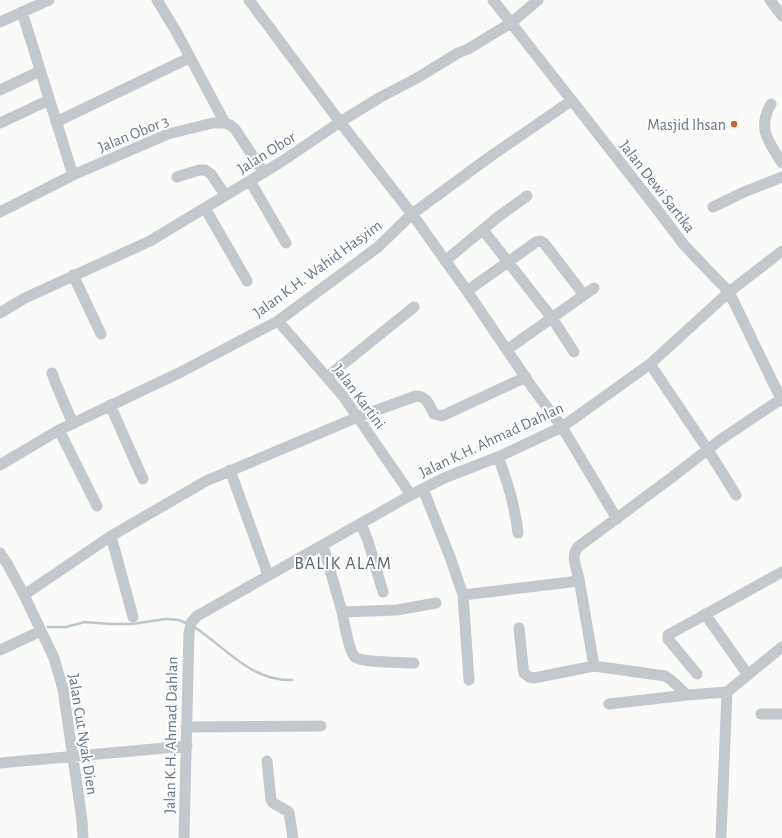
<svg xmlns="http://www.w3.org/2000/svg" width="782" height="838" font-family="'Alegreya Sans',sans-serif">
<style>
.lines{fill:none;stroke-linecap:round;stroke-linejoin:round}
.stream{stroke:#bbc7cb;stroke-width:2.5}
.minor{stroke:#c3c8cc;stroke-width:11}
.poi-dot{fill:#e4572e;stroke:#fff;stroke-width:1.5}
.labels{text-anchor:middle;stroke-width:4;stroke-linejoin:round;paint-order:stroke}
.poi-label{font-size:16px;fill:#657683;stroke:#fff;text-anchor:end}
.street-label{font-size:16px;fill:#657683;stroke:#fff}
.quarter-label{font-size:18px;letter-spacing:1px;fill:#57646e;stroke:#fff}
</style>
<rect width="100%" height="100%" fill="#fafaf8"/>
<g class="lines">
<!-- stream -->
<path class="stream" d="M48,627h18l19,-5 26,2h21l34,-5 13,1 9,4
M194,627c33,21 56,54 98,53"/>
<!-- minor -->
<path class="minor" d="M157,0l20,33 48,90
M249,0l91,122 72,92 55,77 65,96 30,40 55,92
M493,0l160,204 31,41 45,47 53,109
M770,0l12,16
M22,12l51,163
M0,22l49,-22
M0,90l40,-19
M771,104c-14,24 -3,37 11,59
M56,122l133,-64
M0,123l49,-23
M177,177l22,-7h6l6,4 14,21
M250,181l36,62
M713,207l31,-15 38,-15
M205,208l42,73
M0,212l73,-37 95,-41 45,-11h12l5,2 5,4 29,44
M483,230l69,88 22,34
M445,261l53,-44 29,-21
M73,275l28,59
M467,291l69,-49 4,-1 4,2 40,52
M0,313l25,-15 125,-57 131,-79 59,-40 39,-24 38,-20 41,-25 10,-4 43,-26 27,-23
M278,321l65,75 68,99
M508,349l86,-61
M650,364l58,86 28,45
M52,373l4,11 17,40
M327,377l87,-70
M110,405l33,74
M59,430l38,76
M498,457c10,25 17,50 20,76
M0,465l59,-35 120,-57 99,-52 100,-74 34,-33 79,-58 80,-55
M230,470l38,105
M423,489l27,68 13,38 6,85
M361,524l7,17 15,51
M111,536l22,81
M323,545l19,67 55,-2 39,-7
M0,553l8,12 16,30 30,63 9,31 19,131 1,18
M24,595l87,-59 95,-55 152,-64 58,-21c11,0 13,9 18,18l8,2 84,-39
M463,595l108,-13 8,-3c-2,-10 -9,-23 -1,-32l93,-69 49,-38 61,-41
M342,612c2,9 7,40 13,45 7,6 48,5 59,6
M705,614l43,61
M519,628l4,39 1,6 5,4 5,1 60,-12 -15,-87
M0,650l41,-19
M594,666l71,10 6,4 16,15 40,-3 55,-45
M697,674l-29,-35v-4l114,-63
M609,704l78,-9
M761,714h21
M186,727l135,-1
M267,761l4,39 2,3 16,9 4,26
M0,763l187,-17
M184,838c2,-69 3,-137 5,-205l2,-10 6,-7 214,-121 33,-17 54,-21 64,-30 88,-63 79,-72 53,-41
M721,838l6,-146"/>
</g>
<!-- markers -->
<circle class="poi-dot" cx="734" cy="124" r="4"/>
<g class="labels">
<!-- poi labels -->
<g class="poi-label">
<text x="726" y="130">Masjid Ihsan</text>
</g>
<!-- street labels -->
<g class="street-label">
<text transform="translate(133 133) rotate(-22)" y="6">Jalan Obor 3</text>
<text transform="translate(266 152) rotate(-32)" y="6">Jalan Obor</text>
<text transform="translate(658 186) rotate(52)" y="6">Jalan Dewi Sartika</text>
<text transform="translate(317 268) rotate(-36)" y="6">Jalan K.H. Wahid Hasyim</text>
<text transform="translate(360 396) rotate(53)" y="6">Jalan Kartini</text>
<text transform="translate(491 439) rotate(-25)" y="6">Jalan K.H. Ahmad Dahlan</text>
<text transform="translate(84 734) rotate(81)" y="6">Jalan Cut Nyak Dien</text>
<text transform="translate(170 735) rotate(-89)" y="6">Jalan K.H. Ahmad Dahlan</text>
</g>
<!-- quarter labels -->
<g class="quarter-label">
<text x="343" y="569">BALIK ALAM</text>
</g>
</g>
</svg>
